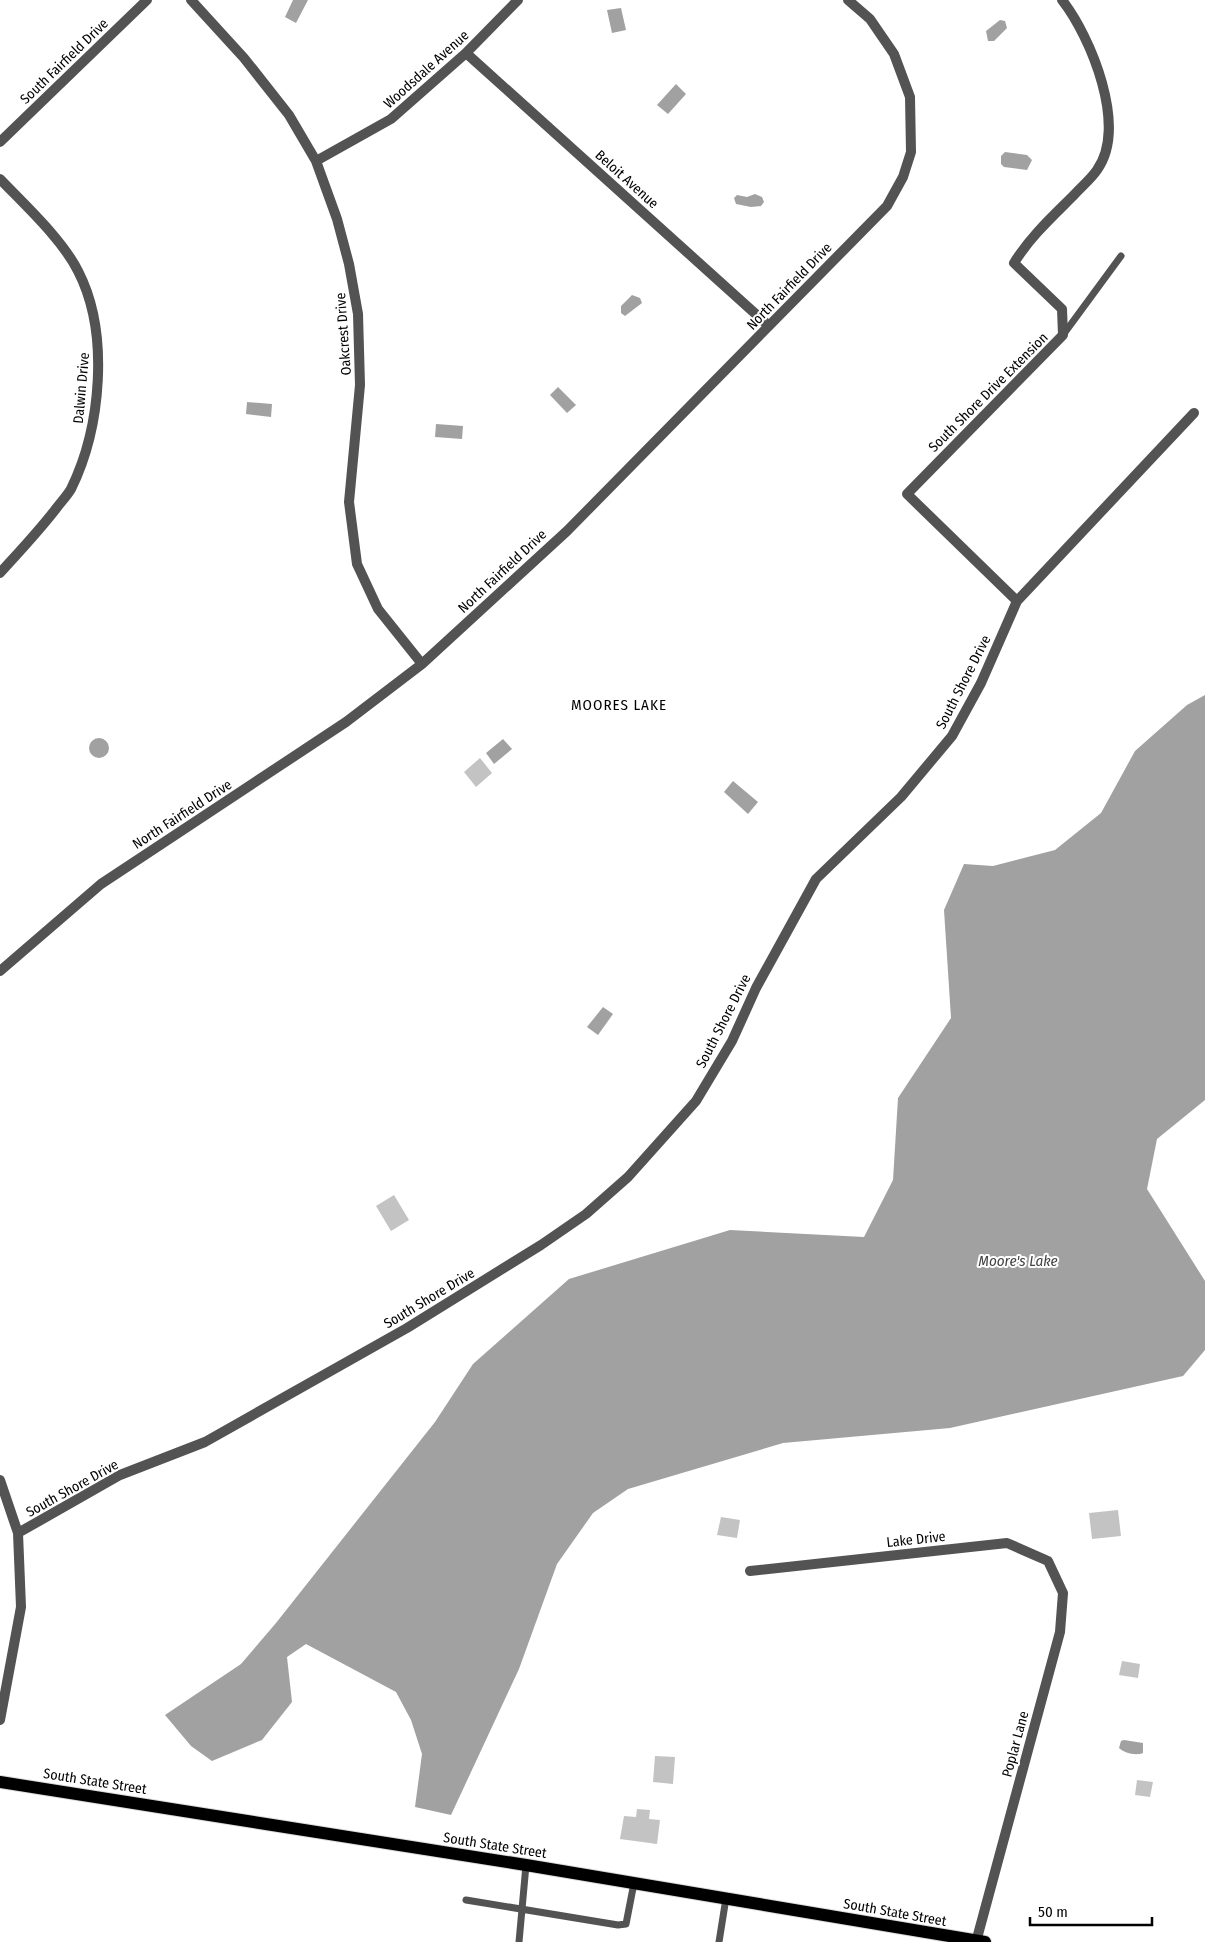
<svg xmlns="http://www.w3.org/2000/svg" width="1205" height="1942" font-family="'Fira Sans Condensed',sans-serif">
<style>
.water{fill:#a1a1a1}
.building{fill:#c3c3c3}
.lines{fill:none;stroke-linecap:round;stroke-linejoin:round}
.primary-casing{stroke:#dbdbdb;stroke-width:14}
.service{stroke:#535353;stroke-width:7}
.minor{stroke:#535353;stroke-width:10}
.primary{stroke:#000;stroke-width:12}
.labels{text-anchor:middle;stroke-width:4;stroke-linejoin:round;paint-order:stroke}
.street-label{font-size:14px;fill:#000;stroke:#fff}
.neighbourhood-label{font-size:15px;letter-spacing:1px;fill:#000;stroke:#fff}
.water-label{font-size:15px;font-style:italic;fill:#424242;stroke:#fff}
</style>
<rect width="100%" height="100%" fill="#fff"/>
<!-- water -->
<path class="water" d="M293,0h15l-12,23 -11,-6z
M621,8l5,22 -14,3 -5,-23z
M1000,20l5,1 2,7 -13,13h-6l-2,-10z
M676,84l10,10 -18,20 -11,-9z
M1005,152l22,3 5,5 -5,10 -23,-3 -3,-3v-8z
M755,194l7,3 2,5 -3,4 -10,1 -15,-3 -2,-6 3,-3 10,2z
M632,295l8,3 2,5 -17,13 -4,-3v-7z
M558,387l18,18 -9,8 -17,-18z
M247,402l25,2 -1,13 -25,-3z
M436,424l27,2 -1,13 -27,-2z
M1205,695v405l-48,39 -10,50 58,92v69l-22,26 -233,52 -167,15 -155,46 -35,24 -36,51 -38,105 -68,146 -36,-8 7,-53 -11,-34 -15,-28 -90,-48 -19,13 5,45 -30,38 -50,21 -21,-15 -26,-31 76,-51 35,-41 159,-201 38,-58 96,-85 161,-49 134,7 29,-57 5,-82 53,-80 -7,-108 20,-46 29,2 62,-16 46,-37 34,-62 52,-46z
M89 748a10 10 0 1 1 20 0a10 10 0 1 1-20 0Z
M503,739l9,10 -18,15 -8,-11z
M733,781l25,21 -10,12 -24,-22z
M603,1007l10,7 -15,21 -11,-8z
M1124,1740l19,3v10c-7,3 -19,0 -24,-5l2,-7z"/>
<!-- building -->
<path class="building" d="M480,758l12,15 -16,14 -12,-15z
M394,1195l15,25 -18,11 -15,-25z
M1118,1510l3,26 -29,3 -3,-26z
M721,1517l19,3 -3,18 -20,-3z
M1122,1661l18,3 -2,14 -19,-3z
M655,1756l20,1 -2,27 -20,-2z
M1137,1780l16,2 -3,15 -15,-2z
M637,1809l13,1 -1,9 11,1 -3,24 -37,-5 4,-23 12,1z"/>
<g class="lines">
<!-- primary casing -->
<g class="primary-casing">
<path id="primary" d="M0,1782l526,83 459,77"/>
</g>
<!-- service -->
<path class="service" d="M1063,335l58,-79
M466,1900l152,25 8,-1 8,-41
M519,1942l7,-77
M719,1942l7,-44"/>
<!-- minor -->
<path class="minor" d="M191,0l53,58 45,57 27,46 21,58 12,45 9,50 2,71 -11,117 8,62 21,45 44,55
M466,53l303,273
M0,142l147,-142
M316,161l75,-42 75,-66 52,-53
M0,179c25,26 62,60 78,92 32,62 23,157 -7,218 -4,7 -11,14 -16,21 -17,22 -36,42 -55,63
M1017,601l-110,-107 156,-159 -1,-26 -48,-46c16,-26 38,-46 60,-68 7,-8 17,-16 23,-25 31,-43 -6,-133 -35,-170
M0,971l101,-87 245,-162 76,-58 145,-133 320,-325 16,-29 8,-25 -1,-55 -16,-43 -24,-35 -22,-19
M0,1480l18,53 3,74 -21,113
M18,1533l102,-58 85,-33 202,-114 134,-83 45,-31 42,-37 68,-76 36,-60 24,-53 60,-109 85,-82 51,-61 29,-53 36,-82 177,-188
M750,1571l257,-28 41,18 15,32 -3,39 -84,310"/>
<!-- primary -->
<use href="#primary" class="primary"/>
</g>
<g class="labels">
<!-- street labels -->
<g class="street-label">
<text transform="translate(64 61) rotate(-44)" y="5">South Fairfield Drive</text>
<text transform="translate(426 69) rotate(-42)" y="5">Woodsdale Avenue</text>
<text transform="translate(627 179) rotate(42)" y="5">Beloit Avenue</text>
<text transform="translate(789 286) rotate(-46)" y="5">North Fairfield Drive</text>
<text transform="translate(343 334) rotate(-94)" y="5">Oakcrest Drive</text>
<text transform="translate(81 388) rotate(-85)" y="5">Dalwin Drive</text>
<text transform="translate(988 392) rotate(-45)" y="5">South Shore Drive Extension</text>
<text transform="translate(502 571) rotate(-43)" y="5">North Fairfield Drive</text>
<text transform="translate(963 682) rotate(-63)" y="5">South Shore Drive</text>
<text transform="translate(182 814) rotate(-33)" y="5">North Fairfield Drive</text>
<text transform="translate(723 1021) rotate(-63)" y="5">South Shore Drive</text>
<text transform="translate(429 1298) rotate(-31)" y="5">South Shore Drive</text>
<text transform="translate(72 1488) rotate(-29)" y="5">South Shore Drive</text>
<text transform="translate(916 1539) rotate(-6)" y="5">Lake Drive</text>
<text transform="translate(1015 1744) rotate(-75)" y="5">Poplar Lane</text>
<text transform="translate(95 1781) rotate(9)" y="5">South State Street</text>
<text transform="translate(495 1845) rotate(9)" y="5">South State Street</text>
<text transform="translate(895 1912) rotate(10)" y="5">South State Street</text>
</g>
<!-- neighbourhood labels -->
<g class="neighbourhood-label">
<text x="619" y="710">MOORES LAKE</text>
</g>
<!-- water labels -->
<g class="water-label">
<text x="1018" y="1266">Moore's Lake</text>
</g>
</g>
<!-- scale -->
<path d="M1030 1917v8h122v-8" fill="none" stroke="#000000" stroke-width="2.5"/>
<text x="1038" y="1917" font-size="15" fill="#000000" stroke="#ffffff" stroke-width="4" paint-order="stroke">50 m</text>
</svg>
